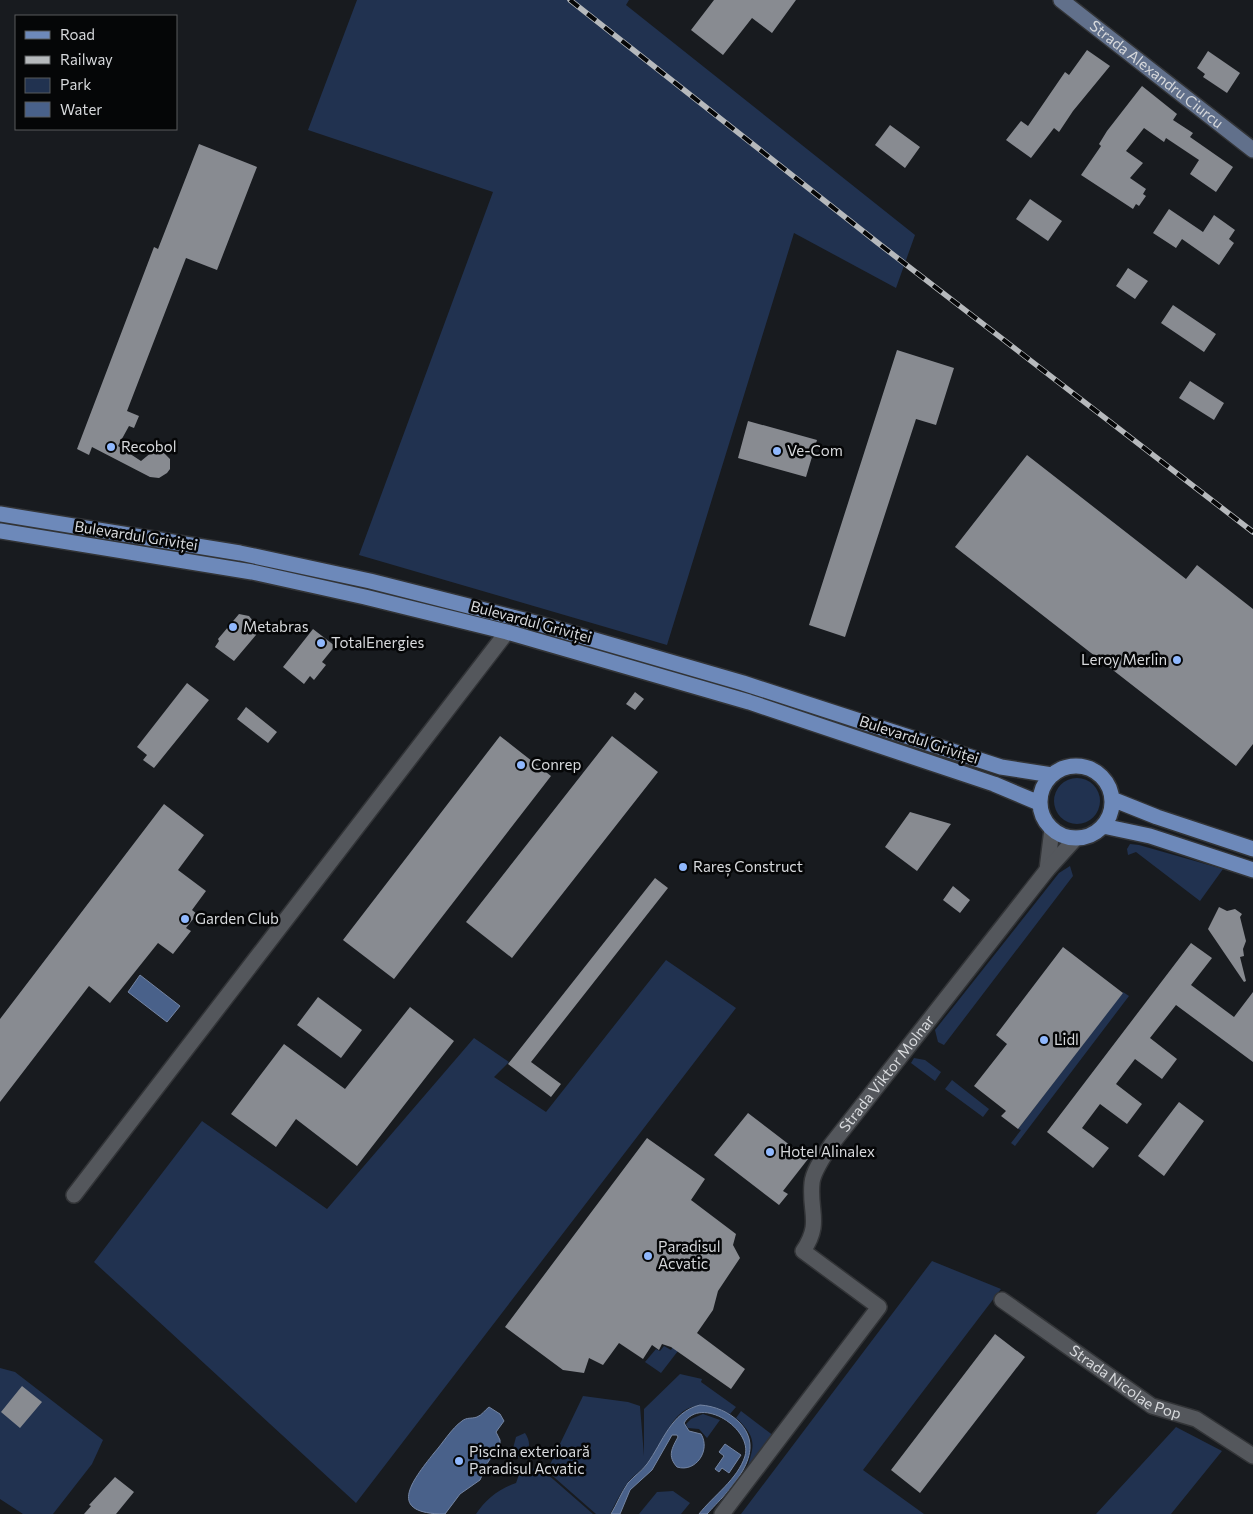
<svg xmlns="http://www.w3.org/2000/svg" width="1253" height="1514" font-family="Commissioner,sans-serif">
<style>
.green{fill:#213250}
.water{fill:#49618a;stroke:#7485a3}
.building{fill:#888b91}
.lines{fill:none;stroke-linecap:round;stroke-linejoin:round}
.street-casing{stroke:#323437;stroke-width:18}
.secondary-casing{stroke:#323437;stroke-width:18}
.primary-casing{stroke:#323437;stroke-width:18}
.street{stroke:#54575c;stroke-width:15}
.secondary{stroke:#61708b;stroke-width:15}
.primary{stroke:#6d89ba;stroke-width:15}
.rail-casing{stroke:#b6b9bc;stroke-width:5.5}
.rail{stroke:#050607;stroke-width:4;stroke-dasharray:11;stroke-linecap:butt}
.poi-dot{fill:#90b8fd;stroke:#050607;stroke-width:2}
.labels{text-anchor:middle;stroke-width:5;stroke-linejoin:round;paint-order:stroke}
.street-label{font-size:15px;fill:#d7d9dc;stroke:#050607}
.poi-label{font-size:15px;fill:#d7d9dc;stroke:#050607;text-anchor:start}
</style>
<rect width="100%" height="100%" fill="#181b1f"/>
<!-- green -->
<path class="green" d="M357,0h272l-3,5 289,230 -19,53 -102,-55 -127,412 -308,-90 134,-363 -185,-62z
M1054 801a23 23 0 1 1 46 0a23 23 0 1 1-46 0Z
M1130,844l9,1 84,24 -23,32 -64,-49 -8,3 -1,-6z
M1070,866l3,10 -129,169 -6,-3 -3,-12 124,-157z
M666,960l70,48 -380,495 -262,-241 108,-141 125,88 147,-171 35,24 -15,15 52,35z
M1123,992l6,4 -114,150 -4,-3 10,-13 -3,-1z
M914,1058l11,2 16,12 -6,9 -24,-18z
M952,1080l37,29 -6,8 -38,-28z
M932,1261l69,28 -138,181 61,44h-183z
M675,1344l6,3 -20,26 -16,-11 11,-13 4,2 4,-5 7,4z
M0,1368l15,4 88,68 -11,24 -39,50h-30l-23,-15z
M680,1374l22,5 -1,3 35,25 -6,7c-55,-27 -58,17 -84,51 -5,6 -12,10 -17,16 -8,10 -13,22 -19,33h-14l-49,-43 36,-75 45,6 12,4 4,50v-47z
M741,1411l33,25 -29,39c8,-28 15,-35 -9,-57z
M703,1414l17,6 -13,18 -8,-9 -11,-1 -2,-4 5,-5z
M1176,1427l46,24 -51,63h-75z
M525,1433c6,9 5,16 -1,24l-10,1 -3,-2 5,-19z
M536,1468l10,5 47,41h-117c10,-15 23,-25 40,-31l4,-11z
M673,1491l17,12 -9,11h-42l18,-22z"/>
<!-- water -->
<path class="water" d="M140,975l40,31 -13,16 -39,-30z
M700,1405c15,1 29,7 39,17 31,31 -11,69 -32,92h-8c14,-18 39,-35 46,-58 8,-27 -44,-61 -61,-33l5,8 12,3c10,16 -5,39 -24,33 -10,-11 -5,-19 1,-30l-1,-2h-5l-20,35 -22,20 -10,24h-9c6,-10 10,-21 17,-31 6,-7 14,-12 19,-19 16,-22 24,-52 53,-59z
M489,1407l11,7 4,7 -8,11 4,8v5l-12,17 -8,18 -20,14 -15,20c-59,0 -34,-32 -11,-61 9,-10 17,-24 28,-32 5,-4 9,-2 15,-4 5,-2 8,-7 12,-10z
M725,1444l16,11 -12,18 -7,-5 -3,4 -4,-3 9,-13 -5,-4z"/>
<!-- building -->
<path class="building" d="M714,0h82l-24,33 -20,-15 -29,37 -32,-25z
M1087,50l23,16 -37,45 -14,21 -5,-4 -23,30 -25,-18 15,-19 7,5 37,-54 4,3z
M1208,51l32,22 -13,20 -24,-16 2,-3 -8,-6z
M1142,86l35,28 -4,6 20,13 -3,4 43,30 -17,25 -26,-18 9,-14 -33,-22 -2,4 -20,-14 -18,23 17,12 -13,15 16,11 -3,5 3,2 -7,10 -3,-2 -3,5 -52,-34 20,-29 -2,-2 8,-13z
M890,125l30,22 -15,21 -30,-23z
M199,144l58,23 -40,103 -31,-12 -59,153 12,5 -5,12 -5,-2 -11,20 23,15 11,-9 6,-2 5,2 7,7v10l-3,4 -8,5 -9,-1 -58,-30 -3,8 -12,-6 77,-202 4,2z
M1030,199l32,22 -14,20 -32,-22z
M1169,209l34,23 11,-17 21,15 -6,9 5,4 -15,22 -37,-26 -6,9 -23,-15z
M1128,268l20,13 -13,18 -19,-13z
M1173,305l43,29 -12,18 -43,-29z
M897,350l57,18 -18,57 -20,-6 -71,218 -36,-12z
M1190,381l34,22 -10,17 -35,-22z
M748,421l69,19 -11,37 -68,-19z
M1027,455l159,124 11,-14 56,44v135l-17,22 -281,-219z
M239,614l10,2 9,11 -2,8 -22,26 -19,-14 4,-6 -1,-2z
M313,629l22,17 -13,16 4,3 -12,15 -4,-4 -6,8 -21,-17z
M187,683l22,17 -55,68 -11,-8 4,-5 -10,-8z
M635,692l9,7 -9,11 -9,-6z
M246,707l31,25 -9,11 -31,-24z
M500,736l51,40 -157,203 -51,-39z
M612,736l46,36 -146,186 -46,-36z
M164,804l40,31 -26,35 28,21 -14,19 5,4 -11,14 5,3 -18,23 -15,-11 -48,60 -21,-17 -89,116v-83z
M910,812l41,12 -34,47 -32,-24z
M655,878l13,10 -137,174 30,22 -10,13 -43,-33z
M953,886l17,14 -10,13 -17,-13z
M1219,907l8,4 8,-2 7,5 -2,3 6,24 -3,8 1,7 -4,1 6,24 -2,1 -36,-53z
M1191,943l21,15 -21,27 43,32 19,-25v70l-77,-57 -26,33 27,21 -15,20 -27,-20 -19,25 26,20 -15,20 -27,-20 -18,24 27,20 -16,20 -46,-36z
M1063,947l60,46 -105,136 -17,-13 5,-5 -32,-25 33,-42 -11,-9z
M318,997l44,33 -21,28 -44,-33z
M410,1007l44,34 -97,125 -61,-47 -20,28 -45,-33 53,-70 61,45z
M1179,1102l25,19 -40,55 -26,-20z
M748,1113l60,46 -25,32 5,3 -9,11 -65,-50z
M647,1138l58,41 -14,21 45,34 -3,11 7,13 -22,33 -5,19 -16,23 48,36 -14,20 -60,-42 -9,-3 -3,6 -7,-5 -9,14 -24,-16 -16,22 -14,-7 -5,15 -21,-3 -58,-43z
M995,1334l30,23 -105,136 -29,-23z
M22,1386l20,16 -22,26 -19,-16z
M115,1477l19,15 -18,22h-32l7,-8 -2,-1z"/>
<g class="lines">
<!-- street casing -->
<g class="street-casing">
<g id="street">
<path d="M1047,870l5,-41"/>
<path d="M74,1195l433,-563"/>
<path id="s1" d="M1002,1300l150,106 44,13 57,37"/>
<path id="s2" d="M722,1514l157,-207 -76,-56c19,-28 6,-39 9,-68 1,-12 12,-27 19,-38l216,-275 29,-32"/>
</g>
</g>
<!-- secondary casing -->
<g class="secondary-casing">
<g id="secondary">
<path id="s3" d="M1061,0l192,150"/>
</g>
</g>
<!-- primary casing -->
<g class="primary-casing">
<path id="primary" d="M0,514l240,39 130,28 166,42 207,60 258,84 51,8
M0,531l252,41 113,25 142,35 242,70 245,82 45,19
M1040 802a36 36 0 1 1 72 0a36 36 0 1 1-72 0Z
M1112,799l45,18 96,32
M1103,826l47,10 103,34"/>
</g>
<!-- street -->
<use href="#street" class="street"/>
<!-- secondary -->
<use href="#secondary" class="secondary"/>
<!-- primary -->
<use href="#primary" class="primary"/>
<!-- rail casing -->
<g class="rail-casing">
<path id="rail" d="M570,0l308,243 375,289"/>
</g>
<!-- rail -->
<use href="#rail" class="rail"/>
</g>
<!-- markers -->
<g class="poi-dot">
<circle cx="111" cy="447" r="5"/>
<circle cx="777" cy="451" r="5"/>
<circle cx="233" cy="627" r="5"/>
<circle cx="321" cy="643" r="5"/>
<circle cx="1177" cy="660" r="5"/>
<circle cx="521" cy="765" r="5"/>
<circle cx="683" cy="867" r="5"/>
<circle cx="185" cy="919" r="5"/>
<circle cx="1044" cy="1040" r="5"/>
<circle cx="770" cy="1152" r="5"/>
<circle cx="648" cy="1256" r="5"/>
<circle cx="459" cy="1461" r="5"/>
</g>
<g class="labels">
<!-- street labels -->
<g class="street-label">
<text dy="5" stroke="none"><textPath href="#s3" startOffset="121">Strada Alexandru Ciurcu</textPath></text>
<text transform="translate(136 536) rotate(9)" y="5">Bulevardul Griviței</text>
<text transform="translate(531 622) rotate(15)" y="5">Bulevardul Griviței</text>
<text transform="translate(919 740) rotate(18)" y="5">Bulevardul Griviței</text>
<text dy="5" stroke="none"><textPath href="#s2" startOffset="558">Strada Viktor Molnar</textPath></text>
<text dy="5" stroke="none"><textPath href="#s1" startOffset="149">Strada Nicolae Pop</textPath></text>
</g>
<!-- poi labels -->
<g class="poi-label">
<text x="121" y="452">Recobol</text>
<text x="787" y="456">Ve-Com</text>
<text x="243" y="632">Metabras</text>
<text x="331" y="648">TotalEnergies</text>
<text x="1167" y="665" text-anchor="end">Leroy Merlin</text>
<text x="531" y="770">Conrep</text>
<text x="693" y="872">Rareș Construct</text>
<text x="195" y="924">Garden Club</text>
<text x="1054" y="1045">Lidl</text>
<text x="780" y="1157">Hotel Alinalex</text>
<text x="658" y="1252">Paradisul<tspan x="658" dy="17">Acvatic</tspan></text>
<text x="469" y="1457">Piscina exterioară<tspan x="469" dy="17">Paradisul Acvatic</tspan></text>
</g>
</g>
<!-- legend -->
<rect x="15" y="15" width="162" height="115" fill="#050607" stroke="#595a5c"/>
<rect x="25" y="31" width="25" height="8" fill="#6d89ba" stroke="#595a5c"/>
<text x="60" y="40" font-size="15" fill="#d7d9dc">Road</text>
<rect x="25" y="56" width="25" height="8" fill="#b6b9bc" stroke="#595a5c"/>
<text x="60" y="65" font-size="15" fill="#d7d9dc">Railway</text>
<rect x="25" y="78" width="25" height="15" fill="#213250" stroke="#595a5c"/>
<text x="60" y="90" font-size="15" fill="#d7d9dc">Park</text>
<rect x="25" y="102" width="25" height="15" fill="#49618a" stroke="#595a5c"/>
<text x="60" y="115" font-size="15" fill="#d7d9dc">Water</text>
</svg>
